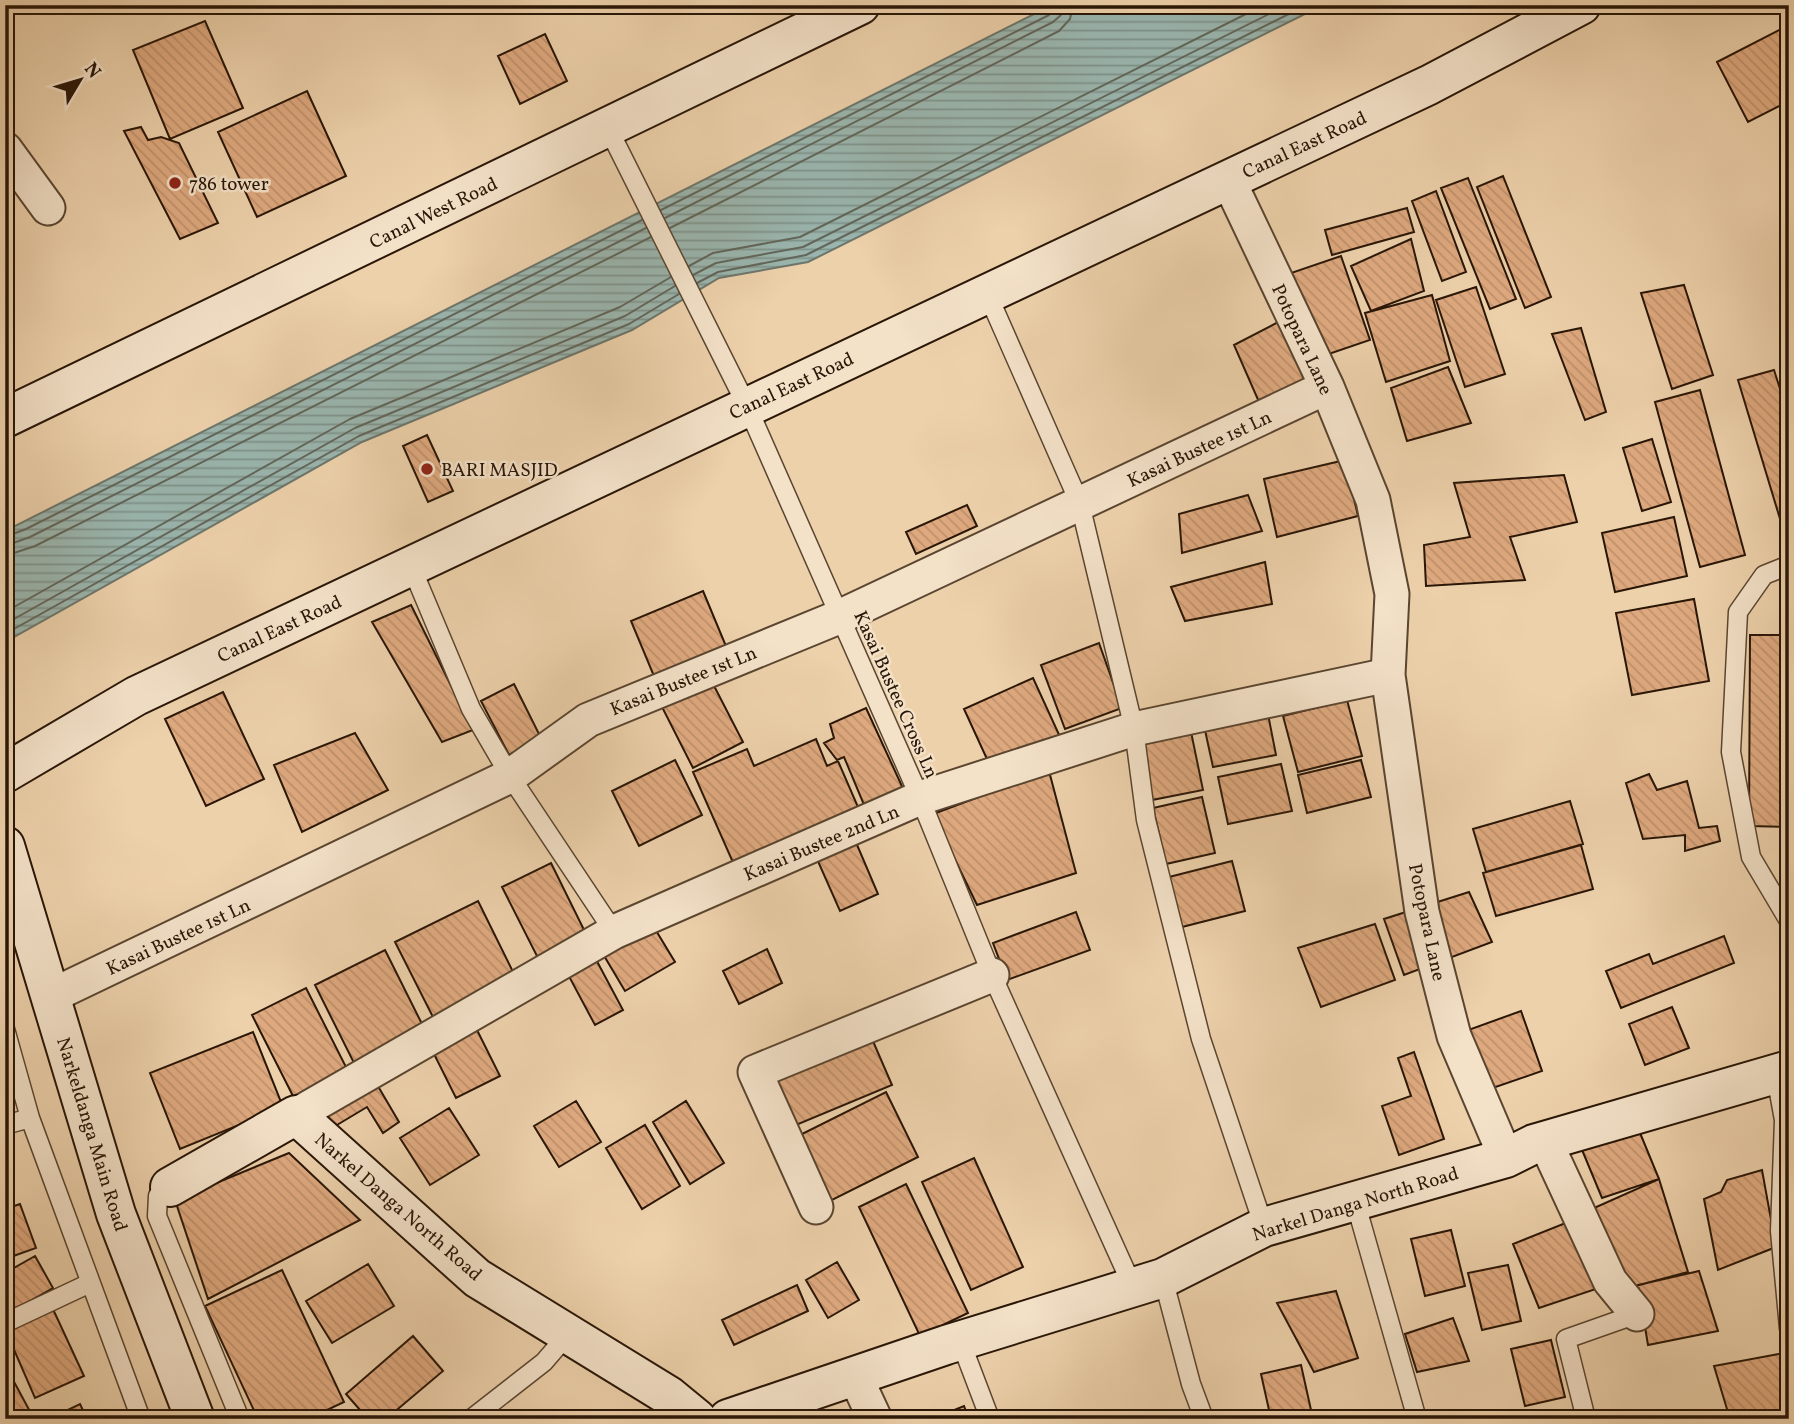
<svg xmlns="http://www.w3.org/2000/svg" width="1794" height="1424" font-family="Vollkorn,serif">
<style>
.water{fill:url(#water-rules);stroke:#6d766c;stroke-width:2}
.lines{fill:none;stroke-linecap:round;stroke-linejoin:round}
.shore{stroke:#62665b;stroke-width:2}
.building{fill:url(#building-back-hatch);stroke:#291607;stroke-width:2}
.lane-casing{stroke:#5a4530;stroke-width:21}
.street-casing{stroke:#5a4530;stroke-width:37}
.secondary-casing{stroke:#291607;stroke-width:42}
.lane{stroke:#f3e1c8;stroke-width:18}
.street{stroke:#f3e1c8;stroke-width:33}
.secondary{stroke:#f3e1c8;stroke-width:38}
.poi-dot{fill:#8f2418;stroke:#f3e1c8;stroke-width:2.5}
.labels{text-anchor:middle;stroke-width:5;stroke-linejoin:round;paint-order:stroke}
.street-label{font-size:19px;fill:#291607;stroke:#f3e1c8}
.poi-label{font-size:19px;fill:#291607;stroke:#f3e1c8;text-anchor:start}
</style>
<defs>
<pattern id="water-rules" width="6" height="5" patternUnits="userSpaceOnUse" patternTransform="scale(1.75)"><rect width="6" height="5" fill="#9ab6af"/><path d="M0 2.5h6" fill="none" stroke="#7e938c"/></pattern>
<pattern id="building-back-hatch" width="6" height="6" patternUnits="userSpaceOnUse" patternTransform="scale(1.75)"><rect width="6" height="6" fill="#dfa97f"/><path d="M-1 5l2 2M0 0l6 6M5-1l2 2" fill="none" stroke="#bf916c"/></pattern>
</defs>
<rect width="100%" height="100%" fill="#edd1ab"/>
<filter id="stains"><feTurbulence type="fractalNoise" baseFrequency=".00286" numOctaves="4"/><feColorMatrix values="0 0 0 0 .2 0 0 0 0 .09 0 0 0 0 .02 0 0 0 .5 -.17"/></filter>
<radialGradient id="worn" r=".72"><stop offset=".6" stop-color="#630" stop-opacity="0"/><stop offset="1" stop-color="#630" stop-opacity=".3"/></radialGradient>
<!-- water -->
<path class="water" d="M1052,5h271l-515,257 -89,16 -87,52 -270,112 -357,200v-111z"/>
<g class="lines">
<!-- shore -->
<path class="shore" d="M661,210l388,-195 4,-10
M665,218l388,-196 8,-7 1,-10
M670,228l389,-197 11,-12 3,-14
M689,266l24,-13 87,-16 464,-232
M693,275l23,-12 87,-16 484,-242
M697,283l21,-11 88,-17 501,-250
M5,537l21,-8 616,-309
M5,546l25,-9 616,-309
M5,556l30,-10 616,-309
M5,612l345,-193 270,-112 51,-30
M5,624l350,-196 270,-112 50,-30
M5,634l354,-198 270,-112 50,-30"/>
</g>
<!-- building -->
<path class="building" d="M205,21l38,87 -73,31 -37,-89z
M1789,25v76l-41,21 -31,-60z
M545,34l22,47 -47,23 -22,-48z
M307,91l39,85 -89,41 -39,-85z
M141,127l7,13 13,-3 18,6 39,80 -38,16 -56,-108z
M1503,176l48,121 -26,11 -48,-121z
M1468,178l48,121 -26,10 -49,-121z
M1436,191l30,81 -24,9 -30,-80z
M1407,208l7,24 -82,23 -7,-25z
M1411,239l13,52 -53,20 -20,-45z
M1341,256l29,84 -53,18 -29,-84z
M1684,285l29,90 -41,14 -31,-96z
M1476,287l29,87 -40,13 -29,-87z
M1432,295l18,66 -64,21 -21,-69z
M1286,318l28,63 -55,21 -25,-57z
M1581,328l25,84 -21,8 -33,-86z
M1448,367l23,56 -64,18 -16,-53z
M1774,370l15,47 -2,125 -49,-162z
M1700,390l45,165 -45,12 -45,-165z
M427,435l26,56 -25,11 -25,-56z
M1652,439l19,63 -29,9 -19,-63z
M1345,460l13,56 -81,21 -13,-58z
M1564,475l13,47 -67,15 15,43 -99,6 -2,-41 46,-8 -16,-54z
M1248,495l14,36 -80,22 -3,-39z
M967,505l10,21 -61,28 -10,-22z
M1674,517l13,59 -72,16 -13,-59z
M1265,562l7,42 -87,17 -14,-34z
M703,591l25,60 -72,30 -25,-60z
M1694,599l15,82 -77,14 -16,-82z
M411,605l62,125 -31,12 -70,-120z
M1750,635h39v192l-40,-1z
M1099,643l23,65 -57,21 -24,-64z
M1033,678l28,61 -69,31 -28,-61z
M711,680l32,62 -50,26 -32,-63z
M514,684l27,54 -32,17 -28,-54z
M223,692l41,87 -58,27 -41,-87z
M1347,700l15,56 -64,16 -15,-56z
M866,708l40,87 -39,17 -23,-55 -7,3 -13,-17 10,-5 -4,-14z
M1267,709l9,46 -63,12 -10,-46z
M1190,727l13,63 -51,10 -13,-63z
M355,733l33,57 -86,42 -28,-67z
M816,739l11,27 11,-5 23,53 -126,53 -42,-95 54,-23 7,17z
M675,760l27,55 -63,31 -27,-55z
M1361,760l10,37 -64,16 -9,-38z
M1281,764l11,47 -64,13 -10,-47z
M1049,771l27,102 -99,32 -44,-91z
M1649,774l8,16 30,-9 12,47 18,-2 3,15 -35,10v-16l-42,4 -17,-56z
M1202,797l13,56 -49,11 -13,-56z
M1570,801l13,43 -97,28 -13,-43z
M852,833l26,61 -38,17 -27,-61z
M1581,845l12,44 -97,27 -13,-43z
M1232,861l13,50 -63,16 -13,-50z
M551,863l39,79 -48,24 -40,-79z
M1469,892l23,50 -88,33 -20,-56z
M478,901l40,81 -82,41 -41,-81z
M1076,912l14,38 -83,30 -14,-37z
M652,924l23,38 -50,29 -22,-37z
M1375,924l20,56 -74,27 -23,-59z
M1724,936l10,27 -113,45 -15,-37 43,-17 4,10z
M767,949l15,34 -43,21 -16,-33z
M385,950l42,84 -70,35 -42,-84z
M592,952l31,58 -28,15 -31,-58z
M306,988l44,87 -54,27 -44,-87z
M1672,1007l17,41 -44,17 -16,-41z
M1521,1011l21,60 -61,21 -21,-59z
M473,1022l27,54 -44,22 -27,-54z
M253,1032l30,75 -103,42 -30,-76z
M869,1032l23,53 -108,45 -23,-54z
M1414,1052l30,87 -45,16 -17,-49 29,-10 -13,-38z
M372,1076l27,46 -16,11 -16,-26 -45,27 -12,-20z
M886,1092l32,65 -90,45 -32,-65z
M576,1101l25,41 -42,25 -25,-41z
M686,1101l38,62 -34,21 -37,-62z
M449,1108l30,47 -49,30 -30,-47z
M1631,1111l28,68 -57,19 -27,-65z
M645,1125l35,61 -38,23 -36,-61z
M289,1153l71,67 -152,79 -33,-99z
M974,1158l49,109 -52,23 -49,-108z
M1762,1170l14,77 -58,23 -14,-71 17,-7 6,-12z
M1659,1179l29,93 -60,16 -34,-80z
M906,1184l62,129 -48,23 -61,-129z
M20,1204l16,44 -31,11v-50z
M1568,1222l28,67 -57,19 -26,-64z
M1451,1230l14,56 -40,10 -14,-57z
M35,1256l18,32 -48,27v-42z
M837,1262l22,38 -31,18 -22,-38z
M368,1264l26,42 -62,37 -26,-42z
M1508,1265l13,56 -39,9 -14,-57z
M282,1270l62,132 -36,17h-50l-53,-113z
M1699,1271l19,60 -70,14 -10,-60z
M797,1285l11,26 -74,34 -12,-25z
M1336,1291l22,67 -44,14 -37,-69z
M52,1307l32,69 -49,22 -30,-69z
M1453,1318l16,43 -52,11 -12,-38z
M413,1336l30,35 -57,48h-18l-22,-25z
M1551,1340l14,57 -40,9 -14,-57z
M1789,1352v62l-59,5 -16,-53z
M5,1365l28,52 -4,2h-24z
M1301,1365l12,54h-42l-10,-45z
M80,1404l7,15h-38z
M964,1406l5,13h-37z"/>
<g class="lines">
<!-- lane casing -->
<g class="lane-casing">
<path id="lane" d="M608,128l139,278 173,392 72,177 140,310
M987,293l93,211 54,225 12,91 55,219 63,188
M1789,565l-25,10 -26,37 -7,140 20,105 38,64
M411,566l60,143 39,67 104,156
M5,1029l25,89 111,301
M1776,1076l8,44 -4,111 9,97
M5,1125l25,-7
M170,1187l-12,9 -1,20 83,203
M1355,1201l62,218
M1163,1278l28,106 13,35
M5,1323l85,-40
M960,1340l30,79
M471,1419l73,-57 24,-28
M1586,1419l-20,-80 71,-25"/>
</g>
<!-- street casing -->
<g class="street-casing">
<path id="street" d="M5,149l43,59
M1228,179l99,208 46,113 19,94 -4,81 34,237 32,124 52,122
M51,996l459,-220 78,-56 251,-103 488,-230
M296,1115l318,-183 306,-134 214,-69 254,-54
M1545,1141l65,140 27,33
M816,1207l-61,-135 237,-97
M855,1376l20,43"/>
</g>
<!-- secondary casing -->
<g class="secondary-casing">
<path id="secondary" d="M5,418l855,-413
M5,773l131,-77 1293,-611 152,-80
M5,846l111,368 79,205
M170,1187l126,-72 181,163 192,118 28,23
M728,1419l218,-74 217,-67 101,-51 242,-69 28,-14 255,-74"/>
</g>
<!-- lane -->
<use href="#lane" class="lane"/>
<!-- street -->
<use href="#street" class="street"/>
<!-- secondary -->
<use href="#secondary" class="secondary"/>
</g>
<!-- markers -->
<g class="poi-dot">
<circle cx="175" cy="183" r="7"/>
<circle cx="427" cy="469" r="7"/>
</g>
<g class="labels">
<!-- street labels -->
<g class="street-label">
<text transform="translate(1304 144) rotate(-25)" y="7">Canal East Road</text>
<text transform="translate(433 212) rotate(-26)" y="7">Canal West Road</text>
<text transform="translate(1303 339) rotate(65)" y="7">Potopara Lane</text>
<text transform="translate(791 385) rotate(-25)" y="7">Canal East Road</text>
<text transform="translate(1199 448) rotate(-25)" y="7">Kasai Bustee 1st Ln</text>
<text transform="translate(279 628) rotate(-25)" y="7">Canal East Road</text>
<text transform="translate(683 680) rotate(-22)" y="7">Kasai Bustee 1st Ln</text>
<text transform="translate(897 694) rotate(66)" y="7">Kasai Bustee Cross Ln</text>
<text transform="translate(821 842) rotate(-23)" y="7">Kasai Bustee 2nd Ln</text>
<text transform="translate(1428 922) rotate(78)" y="7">Potopara Lane</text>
<text transform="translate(178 936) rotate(-25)" y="7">Kasai Bustee 1st Ln</text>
<text transform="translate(93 1134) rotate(73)" y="7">Narkeldanga Main Road</text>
<text transform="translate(1355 1203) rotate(-17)" y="7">Narkel Danga North Road</text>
<text transform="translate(399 1206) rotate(41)" y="7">Narkel Danga North Road</text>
</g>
<!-- poi labels -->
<g class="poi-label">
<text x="189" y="190">786 tower</text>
<text x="441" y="476">BARI MASJID</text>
</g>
</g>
<!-- margin -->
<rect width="1794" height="1424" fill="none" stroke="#edd1ab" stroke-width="28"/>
<rect x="7" y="7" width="1780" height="1410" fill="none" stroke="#291607" stroke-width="3.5"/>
<rect x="14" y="14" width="1766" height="1396" fill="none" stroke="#291607" stroke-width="2"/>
<!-- north arrow -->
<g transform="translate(80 80) rotate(52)" stroke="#f3e1c8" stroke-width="5" paint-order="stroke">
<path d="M0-5L12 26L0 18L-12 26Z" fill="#291607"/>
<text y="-10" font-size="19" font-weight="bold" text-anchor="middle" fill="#291607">N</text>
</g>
<rect width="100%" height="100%" filter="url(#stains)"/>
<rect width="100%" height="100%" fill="url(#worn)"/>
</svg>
